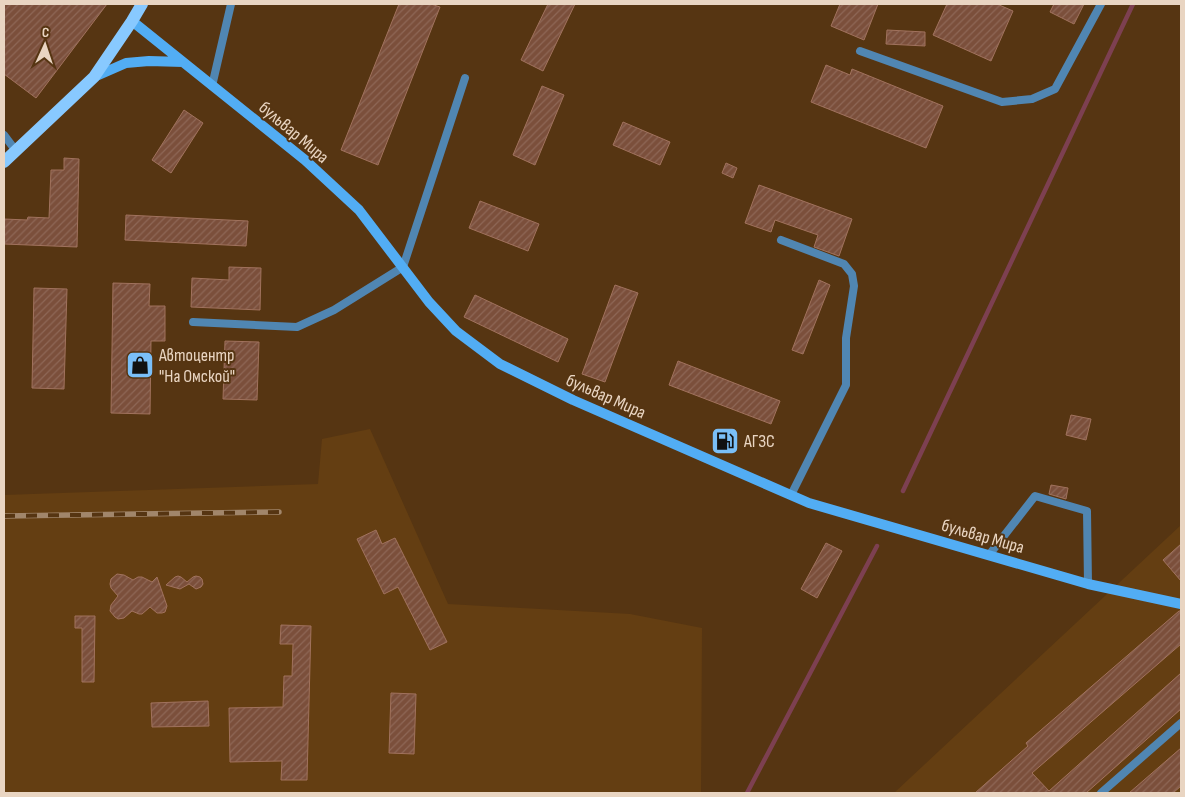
<svg xmlns="http://www.w3.org/2000/svg" width="1185" height="797" font-family="'Sofia Sans Condensed',sans-serif">
<style>
.built{fill:#643e12}
.lines{fill:none;stroke-linecap:round;stroke-linejoin:round}
.stream{stroke:#7d4051;stroke-width:4.5}
.building{fill:url(#building-hatch);stroke:#a1725d}
.lane{stroke:#5086b2;stroke-width:8}
.secondary{stroke:#52adf4;stroke-width:10}
.primary{stroke:#88c9ff;stroke-width:12}
.rail-casing{stroke:#a1866b;stroke-width:5.5}
.rail{stroke:#563512;stroke-width:4;stroke-dasharray:11;stroke-linecap:butt}
.labels{text-anchor:middle;stroke-width:4;stroke-linejoin:round;paint-order:stroke}
.street-label{font-size:18px;fill:#e9d5c2;stroke:#563512}
.poi-label{font-size:18px;fill:#e9d5c2;stroke:#563512;text-anchor:start}
</style>
<defs>
<pattern id="building-hatch" width="6" height="6" patternUnits="userSpaceOnUse" patternTransform="scale(1.25)"><rect width="6" height="6" fill="#7b4f3b"/><path d="M-1 1l2-2M0 6l6-6M5 7l2-2" fill="none" stroke="#8e6756"/></pattern>
</defs>
<rect width="100%" height="100%" fill="#563512"/>
<!-- built -->
<path class="built" d="M370,429l78,175 182,10 72,14 -1,165h-697v-298l314,-11 4,-45z
M1181,525v268h-287z"/>
<g class="lines">
<!-- stream -->
<path class="stream" d="M903,491l230,-487
M747,793l130,-247"/>
</g>
<!-- building -->
<path class="building" d="M4,4h103l-71,94 -32,-24z
M399,4h32l9,3 -62,158 -37,-15z
M548,4h27l-32,67 -22,-11z
M840,4h38l-14,36 -33,-14z
M947,4h50l16,7 -22,50 -58,-26z
M1054,4h30l-10,20 -24,-12z
M887,30l38,2v14l-39,-2z
M826,65l24,10 2,-6 91,37 -17,42 -115,-46z
M542,86l22,9 -29,70 -22,-10z
M184,110l19,13 -32,50 -19,-13z
M623,122l47,20 -10,23 -47,-20z
M64,158l15,1 -2,88 -73,-3v-25l23,1 1,-3 21,1 2,-48h13z
M726,163l11,5 -4,10 -11,-5z
M759,185l93,34 -13,37 -25,-9 4,-12 -43,-15 -4,12 -26,-9z
M480,201l59,23 -11,27 -59,-23z
M126,215l122,6 -2,25 -121,-6z
M229,267l32,1 -1,42 -69,-3 1,-29 37,2z
M819,280l11,5 -27,69 -11,-4z
M113,283l37,1 -1,22h16v35h-14l-1,73 -39,-1z
M615,285l23,8 -33,89 -23,-8z
M34,288l33,1 -3,100 -32,-1z
M475,295l93,44 -10,23 -94,-45z
M225,341l34,1 -2,58 -34,-1z
M678,361l102,40 -9,23 -102,-39z
M1071,415l20,4 -5,21 -20,-5z
M1051,485l17,3 -2,11 -17,-5z
M376,530l6,14 13,-6 52,104 -17,8 -32,-63 -14,7 -27,-55z
M826,543l16,8 -25,47 -16,-9z
M1181,544v37l-18,-21z
M117,574l7,1 9,5 5,-3h4l10,5 5,-5 10,29 -2,6 -3,1h-5l-7,-6 -8,7h-3l-7,-3 -8,7 -6,1 -3,-2 -5,-6 1,-6 7,-9 -7,-8 -1,-4 1,-5z
M178,576l3,1 6,5 6,-5 3,-1 4,1 2,2 1,5 -2,3 -5,2 -7,-5 -9,5 -14,-4 9,-8z
M1179,611h2v33l-149,129 17,18 132,-118v36l-95,84h-111l53,-47 -2,-3z
M75,616h20l-1,66h-12v-54h-7z
M281,625l30,1 -4,154h-26l1,-19 -52,1 -1,-54 54,-1 1,-31h8l1,-32h-13z
M391,693l25,1 -2,60 -25,-1z
M208,701l1,25 -57,1 -1,-24z
M1181,748v38l-8,7h-44z"/>
<g class="lines">
<!-- lane -->
<path class="lane" d="M860,51l142,51 30,-3 23,-10 46,-85
M212,86l19,-82
M4,135l12,16
M781,240l63,24 8,10 2,12 -8,52v47l-55,110
M193,322l104,5 37,-17 69,-43 62,-189
M989,555l46,-59 52,15 1,73
M1101,793l80,-70"/>
<!-- secondary -->
<path class="secondary" d="M132,21l173,139 54,50 70,92 27,29 44,33 73,36 236,103 279,81 93,20
M94,77l32,-14 23,-2 34,1"/>
<!-- primary -->
<path class="primary" d="M4,162l90,-85 38,-56 10,-17"/>
<!-- rail casing -->
<g class="rail-casing">
<path id="rail" d="M4,516l275,-4"/>
</g>
<!-- rail -->
<use href="#rail" class="rail"/>
</g>
<!-- icons -->
<defs>
<g id="shop-square" transform="scale(1.4375)"><rect x="-9" y="-9" width="18" height="18" rx="4" fill="#7abff8" stroke="#563512"/><path d="M-5-2.5h2.3a2.7 3.5 0 0 1 5.4 0H5L5.5 6h-11ZM-1.5-2.5h3a1.5 2.3 0 0 0-3 0Z" fill="#111"/></g>
<g id="fuel-square" transform="scale(1.4375)"><rect x="-9" y="-9" width="18" height="18" rx="4" fill="#7abff8" stroke="#563512"/><path d="M-5.5-6h7V0h2V4h1.3V-2.5L3-4.5l.8-.8L6-3V5H2.5V1h-1V6h-7ZM-4.2-4.7v3.2H.2V-4.7Z" fill="#111"/></g>
</defs>
<g fill-rule="evenodd">
<use href="#shop-square" x="140" y="365"/>
<use href="#fuel-square" x="725" y="441"/>
</g>
<g class="labels">
<!-- street labels -->
<g class="street-label">
<text transform="translate(294 132) rotate(40)" y="6">бульвар Мира</text>
<text transform="translate(606 396) rotate(24)" y="6">бульвар Мира</text>
<text transform="translate(983 536) rotate(16)" y="6">бульвар Мира</text>
</g>
<!-- poi labels -->
<g class="poi-label">
<text x="159" y="361">Автоцентр<tspan x="159" dy="21">"На Омской"</tspan></text>
<text x="744" y="447">АГЗС</text>
</g>
</g>
<!-- border -->
<rect width="1185" height="797" fill="none" stroke="#e9d5c2" stroke-width="10"/>
<!-- north arrow -->
<g transform="translate(45 45) rotate(3)" stroke="#563512" stroke-width="4" paint-order="stroke">
<path d="M0-4L9 19L0 12L-9 19Z" fill="#e9d5c2"/>
<text y="-8" font-size="14" font-weight="bold" text-anchor="middle" fill="#e9d5c2">С</text>
</g>
</svg>
